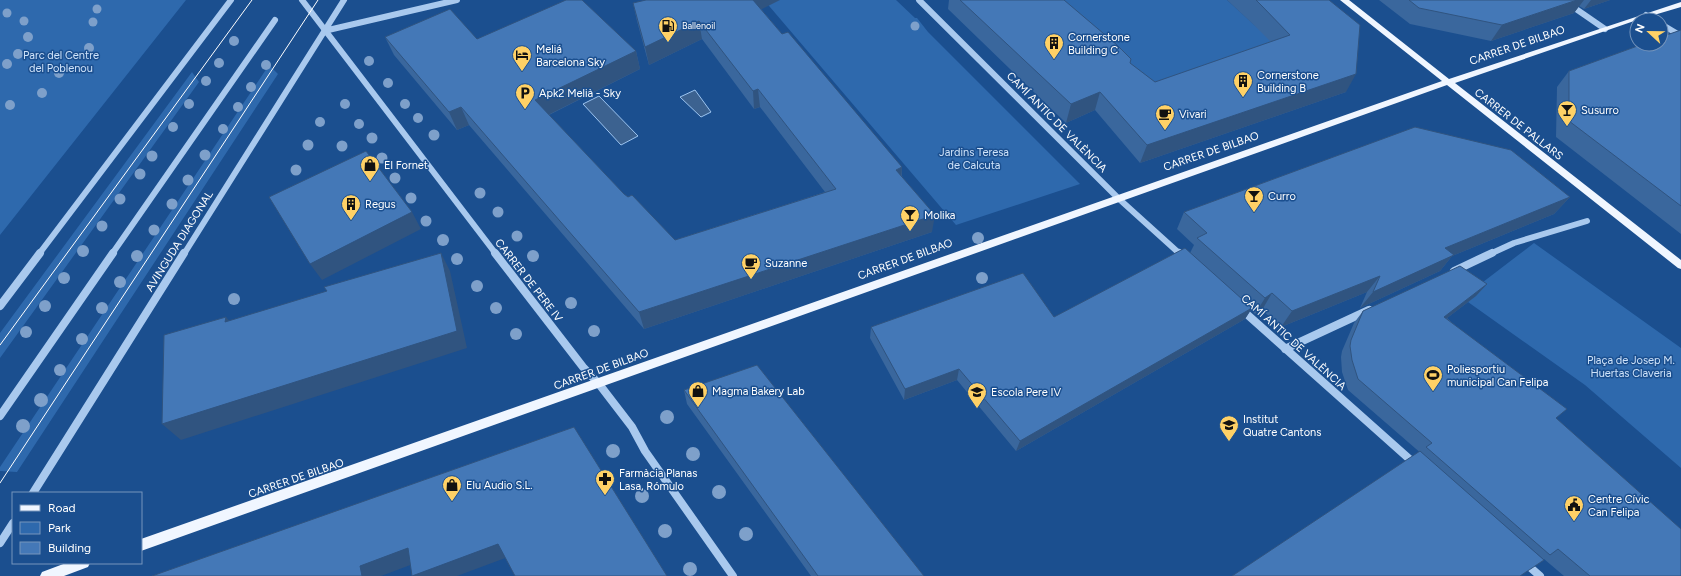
<svg xmlns="http://www.w3.org/2000/svg" width="1681" height="576" font-family="Figtree,sans-serif">
<style>
.green{fill:#2e69ad}
.water{fill:#3c6290;stroke:#9cc4f0}
.lines{fill:none;stroke-linecap:round;stroke-linejoin:round}
.minor-far1{stroke:#a9c9ee;stroke-width:6}
.minor{stroke:#a9c9ee;stroke-width:8}
.major{fill:#f0f6ff;fill-rule:evenodd}
.tram{stroke:#fff;stroke-width:1}
.tree{fill:#7ea0ca}
.wall{fill:#3a679d}
.shaded-wall{fill:#305480}
.building{fill:#4478b7;stroke:#305480}
.labels{text-anchor:middle;stroke-width:3;stroke-linejoin:round;paint-order:stroke}
.far-poi-label{font-size:9px;fill:#fff;stroke:#1b4f8f;text-anchor:start}
.poi-label{font-size:11px;fill:#fff;stroke:#1b4f8f;text-anchor:start}
.street-label{font-size:11px;fill:#fff;stroke:#1b4f8f}
.park-label{font-size:11px;fill:#cfe3fa;stroke:#1b4f8f}
</style>
<rect width="100%" height="100%" fill="#1b4f8f"/>
<!-- green -->
<path class="green" d="M0,0h186l-186,235z
M764,0h132l19,18h2l11,14 152,152 -124,41z
M1040,0h187l57,52 -118,43z
M269,65l9,9 -261,398 -17,-1v-4z
M192,72l7,10 -199,276v-25z
M1534,243l147,105v120l-96,-83 -117,-83 2,-10z"/>
<!-- water -->
<path class="water" d="M695,90l16,22 -10,5 -21,-20z
M599,96l39,40 -17,9 -38,-41z"/>
<g class="lines">
<!-- minor-far1 -->
<path class="minor-far1" d="M302,0l194,254
M919,0l199,198 62,56
M1563,0l42,29
M1646,15l8,5
M1661,24l20,12
M324,31l133,-31
M39,254l192,-254
M112,254l163,-234
M184,254l160,-254
M1490,254l24,-11 73,-22"/>
<!-- minor -->
<path class="minor" d="M495,253l88,114 16,17 33,43 13,24 88,125
M1179,253l5,5
M1454,271l38,-18
M0,306l40,-53
M1241,309l174,155
M1285,349l84,-39
M0,416l113,-163
M33,493l151,-240
M0,543l13,-20
M1524,562l16,14"/>
<!-- major -->
<path class="major" d="M1340,0h9l100,79 232,-77v5l-44,13 -182,63 226,177v9l-3,-1 -231,-183 -1306,466v-12l1301,-458z
M66,563h24l-2,4 -24,9h-24l2,-4z"/>
<!-- tram -->
<path class="tram" d="M0,345l252,-345
M0,483l318,-483"/>
</g>
<!-- trees -->
<g class="tree">
<circle cx="97" cy="9" r="4.5"/>
<circle cx="7" cy="13" r="4.5"/>
<circle cx="24" cy="21" r="4.5"/>
<circle cx="93" cy="22" r="4.5"/>
<circle cx="915" cy="26" r="4.5"/>
<circle cx="28" cy="37" r="5"/>
<circle cx="234" cy="41" r="5"/>
<circle cx="89" cy="48" r="5"/>
<circle cx="18" cy="54" r="5"/>
<circle cx="369" cy="61" r="5"/>
<circle cx="219" cy="63" r="5"/>
<circle cx="7" cy="64" r="5"/>
<circle cx="266" cy="65" r="5"/>
<circle cx="59" cy="73" r="5"/>
<circle cx="206" cy="81" r="5"/>
<circle cx="388" cy="83" r="5"/>
<circle cx="251" cy="87" r="5"/>
<circle cx="42" cy="93" r="5"/>
<circle cx="189" cy="104" r="5"/>
<circle cx="345" cy="104" r="5"/>
<circle cx="405" cy="104" r="5"/>
<circle cx="10" cy="105" r="5"/>
<circle cx="238" cy="107" r="5"/>
<circle cx="418" cy="118" r="5"/>
<circle cx="320" cy="122" r="5"/>
<circle cx="359" cy="124" r="5"/>
<circle cx="173" cy="127" r="5"/>
<circle cx="223" cy="129" r="5"/>
<circle cx="434" cy="135" r="5.5"/>
<circle cx="372" cy="138" r="5.5"/>
<circle cx="308" cy="145" r="5.5"/>
<circle cx="342" cy="146" r="5.5"/>
<circle cx="205" cy="155" r="5.5"/>
<circle cx="152" cy="156" r="5.5"/>
<circle cx="382" cy="158" r="5.5"/>
<circle cx="296" cy="170" r="5.5"/>
<circle cx="140" cy="174" r="5.5"/>
<circle cx="395" cy="178" r="5.5"/>
<circle cx="188" cy="180" r="5.5"/>
<circle cx="480" cy="193" r="5.5"/>
<circle cx="411" cy="198" r="5.5"/>
<circle cx="120" cy="199" r="5.5"/>
<circle cx="172" cy="204" r="5.5"/>
<circle cx="498" cy="212" r="5.5"/>
<circle cx="426" cy="221" r="5.5"/>
<circle cx="102" cy="226" r="5.5"/>
<circle cx="154" cy="230" r="5.5"/>
<circle cx="517" cy="236" r="5.5"/>
<circle cx="978" cy="238" r="6"/>
<circle cx="443" cy="240" r="6"/>
<circle cx="83" cy="251" r="6"/>
<circle cx="137" cy="256" r="6"/>
<circle cx="533" cy="256" r="6"/>
<circle cx="457" cy="259" r="6"/>
<circle cx="64" cy="278" r="6"/>
<circle cx="982" cy="278" r="6"/>
<circle cx="120" cy="282" r="6"/>
<circle cx="477" cy="286" r="6"/>
<circle cx="234" cy="299" r="6"/>
<circle cx="571" cy="303" r="6"/>
<circle cx="45" cy="306" r="6"/>
<circle cx="102" cy="308" r="6"/>
<circle cx="496" cy="308" r="6"/>
<circle cx="594" cy="331" r="6"/>
<circle cx="26" cy="332" r="6"/>
<circle cx="516" cy="334" r="6"/>
<circle cx="82" cy="339" r="6"/>
<circle cx="60" cy="370" r="6"/>
<circle cx="41" cy="400" r="7"/>
<circle cx="667" cy="417" r="7"/>
<circle cx="23" cy="426" r="7"/>
<circle cx="613" cy="451" r="7"/>
<circle cx="693" cy="454" r="7"/>
<circle cx="719" cy="492" r="7"/>
<circle cx="642" cy="496" r="7"/>
<circle cx="665" cy="531" r="7"/>
<circle cx="746" cy="534" r="7"/>
<circle cx="690" cy="569" r="7"/>
</g>
<!-- wall -->
<path class="wall" d="M949,0h115l66,63 25,19 116,-40 -17,-17 -27,-25h102l17,92 -206,71 -45,-53 -29,13 -118,-114z
M1379,0h231l-26,9 -5,-3 -5,7 -83,28 -81,-17z
M633,3l128,6 21,25 120,133v9l30,56 -288,97 -175,-204 -12,5 -63,-75 -9,-18 92,2 159,12 4,18 -91,46 75,79 51,46 150,-48 -65,-85 -6,2 -52,-70 -53,26 -12,-44z
M1681,30v204l-125,-97 1,-50 12,-16z
M1570,197l-16,17 -102,42 -12,15 -80,37 7,-16 -86,35 -19,-17 -7,4 -4,-4 -6,9 -229,132 -59,-71 -53,20 -34,-62 1,-11 183,-10 136,-64 4,-8 -17,-16 7,-17z
M1487,284l-11,12 -29,22 109,100 125,158h-117l-20,-17h-1l-195,-169 -6,-18 -1,-15 1,-6 12,-28 9,-12z
M684,390l240,186h-113l-124,-172z"/>
<!-- shaded-wall -->
<path class="shaded-wall" d="M750,0h30l-28,14z
M1577,0h7l-10,13 -83,28 11,-16z
M1591,0h19l-26,9z
M699,21l3,18 -53,26 -4,-18z
M636,51l4,18 -98,49 -7,-18z
M1356,74l-10,18 -206,71 7,-18z
M758,89l2,18 -6,2 -1,-18z
M1100,92l-5,18 -29,13 5,-19z
M461,107l8,18 -12,5 -8,-18z
M902,167l-1,18 -5,-15z
M1570,197l-16,17 -102,42 -12,15 -80,37 13,-16 72,-44z
M412,212l9,17 -99,51 -12,-16z
M935,215l-3,17 -288,97 -5,-17z
M441,253l9,18 17,77 -286,92 -19,-16z
M1380,276l-13,16 -86,35 11,-16z
M1487,284l-11,12 -42,32 10,-11z
M1272,293l-10,17 -7,4 10,-16z
M1252,308l-7,11 -229,132 4,-10z
M226,317l15,17 -16,-12z
M959,369l-2,11 -53,20 1,-11z
M498,544l10,13 -51,19h-45z
M408,548l13,13 -40,15h-19l-2,-10z"/>
<!-- building -->
<path class="building" d="M566,0h16l54,51 -101,49 89,94 4,3 4,-2 43,45 161,-51 -78,-100 -5,2 -54,-70 -54,26 -12,-44 13,-3h107l29,34 6,-2 114,135 -6,3 39,45 -296,97 -178,-205 -12,5 -64,-75 65,-28 27,30z
M960,0h104l53,45 14,14 -1,4 25,19 135,-47 -28,-29 -6,-6h73l31,25 -4,49 -209,71 -47,-53 -29,12z
M1409,0h168l-75,25 -83,-17z
M1681,30v176l-112,-85v-50l74,-27h18v-7z
M1415,127l96,23 59,47 -125,51 9,7 -81,37 7,-16 -88,35 -20,-18 -7,5 -68,-60 10,-5 -23,-21z
M366,151l46,61 -102,52 -41,-67z
M1185,248l67,60 -232,133 -61,-72 -54,20 -34,-62 152,-54 31,44z
M441,253l16,78 -295,93 2,-89 62,-18 -1,5 102,-31 -3,-4z
M1460,266l27,18 -43,33 123,92 -11,9 125,111v47h-91l-32,-27 -8,6 -124,-108 6,-4 -74,-64 -6,-19 -2,-14 1,-6 12,-29z
M757,365l167,211h-106l-134,-186z
M574,427l93,149h-152l-17,-32 -86,32 -4,-28 -48,18 2,10h-210z
M1420,451l124,109 -24,16h-288z"/>
<!-- icons -->
<defs>
<g id="fuel-pin" transform="scale(1)"><path d="M0 17L-7.5 6A9.5 9.5 0 1 1 7.5 6Z" fill="#ffd166" stroke="#1b4f8f"/><path d="M-5.5-6h7V0h2V4h1.3V-2.5L3-4.5l.8-.8L6-3V5H2.5V1h-1V6h-7ZM-4.2-4.7v3.2H.2V-4.7Z" fill="#111"/></g>
<g id="building-pin" transform="scale(1)"><path d="M0 17L-7.5 6A9.5 9.5 0 1 1 7.5 6Z" fill="#ffd166" stroke="#1b4f8f"/><path d="M-4-6H4V6H1V3H-1V6H-4ZM-2.5-4.3h1.7v1.8h-1.7ZM.8-4.3h1.7v1.8H.8ZM-2.5-1h1.7V.8h-1.7ZM.8-1h1.7V.8H.8Z" fill="#111"/></g>
<g id="hotel-pin" transform="scale(1)"><path d="M0 17L-7.5 6A9.5 9.5 0 1 1 7.5 6Z" fill="#ffd166" stroke="#1b4f8f"/><path d="M-6-4.5h1.5V1H6V5H4.5V3h-9V5H-6ZM-4 0a1.8 1.8 0 1 1 3.6 0ZM.5 0V-2.5h3Q6-2.5 6 0Z" fill="#111"/></g>
<g id="parking-pin" transform="scale(1)"><path d="M0 17L-7.5 6A9.5 9.5 0 1 1 7.5 6Z" fill="#ffd166" stroke="#1b4f8f"/><path d="M-3.5-5.5H1a3.5 3.5 0 0 1 0 7H-1V5.5H-3.5ZM-1-3.4V-.6H.8a1.4 1.4 0 0 0 0-2.8Z" fill="#111"/></g>
<g id="bar-pin" transform="scale(1)"><path d="M0 17L-7.5 6A9.5 9.5 0 1 1 7.5 6Z" fill="#ffd166" stroke="#1b4f8f"/><path d="M-6-5H6L.8 .8V4.5H3.5V6h-7V4.5H-.8V.8Z" fill="#111"/></g>
<g id="cafe-pin" transform="scale(1)"><path d="M0 17L-7.5 6A9.5 9.5 0 1 1 7.5 6Z" fill="#ffd166" stroke="#1b4f8f"/><path d="M-5.5-4.5H6V0H3Q3 3.5 0 3.5H-2.5Q-5.5 3.5-5.5 0ZM3-3.2v2h1.7v-2ZM-6 4.5H4V6H-6Z" fill="#111"/></g>
<g id="shop-pin" transform="scale(1)"><path d="M0 17L-7.5 6A9.5 9.5 0 1 1 7.5 6Z" fill="#ffd166" stroke="#1b4f8f"/><path d="M-5-2.5h2.3a2.7 3.5 0 0 1 5.4 0H5L5.5 6h-11ZM-1.5-2.5h3a1.5 2.3 0 0 0-3 0Z" fill="#111"/></g>
<g id="stadium-pin" transform="scale(1)"><path d="M0 17L-7.5 6A9.5 9.5 0 1 1 7.5 6Z" fill="#ffd166" stroke="#1b4f8f"/><path d="M0-5a6.5 5 0 1 0 0 10a6.5 5 0 1 0 0-10ZM-3.5-1.8h7v3.6h-7Z" fill="#111"/></g>
<g id="school-pin" transform="scale(1)"><path d="M0 17L-7.5 6A9.5 9.5 0 1 1 7.5 6Z" fill="#ffd166" stroke="#1b4f8f"/><path d="M0-5L7-2L0 1L-7-2ZM-4 1L0 2.5L4 1V4Q0 6-4 4Z" fill="#111"/></g>
<g id="pharmacy-pin" transform="scale(1)"><path d="M0 17L-7.5 6A9.5 9.5 0 1 1 7.5 6Z" fill="#ffd166" stroke="#1b4f8f"/><path d="M-2-6h4v4h4v4h-4v4h-4v-4h-4v-4h4Z" fill="#111"/></g>
<g id="civic-pin" transform="scale(1)"><path d="M0 17L-7.5 6A9.5 9.5 0 1 1 7.5 6Z" fill="#ffd166" stroke="#1b4f8f"/><path d="M-.6-6.5H3V-4.5H.6V-3L4-1V1h2V6H-6V1h2V-1L-.6-3ZM-1.2 2.5V6h2.4V2.5Z" fill="#111"/></g>
</defs>
<g fill-rule="evenodd">
<use href="#fuel-pin" x="668" y="26"/>
<use href="#building-pin" x="1054" y="43"/>
<use href="#hotel-pin" x="522" y="55"/>
<use href="#building-pin" x="1243" y="81"/>
<use href="#parking-pin" x="525" y="93"/>
<use href="#bar-pin" x="1567" y="110"/>
<use href="#cafe-pin" x="1165" y="114"/>
<use href="#shop-pin" x="370" y="165"/>
<use href="#bar-pin" x="1254" y="196"/>
<use href="#building-pin" x="351" y="204"/>
<use href="#bar-pin" x="910" y="215"/>
<use href="#cafe-pin" x="751" y="263"/>
<use href="#stadium-pin" x="1433" y="375"/>
<use href="#shop-pin" x="698" y="391"/>
<use href="#school-pin" x="977" y="392"/>
<use href="#school-pin" x="1229" y="425"/>
<use href="#pharmacy-pin" x="605" y="479"/>
<use href="#shop-pin" x="452" y="485"/>
<use href="#civic-pin" x="1574" y="505"/>
</g>
<g class="labels">
<!-- far-poi labels -->
<g class="far-poi-label">
<text x="682" y="29">Ballenoil</text>
</g>
<!-- poi labels -->
<g class="poi-label">
<text x="1068" y="41">Cornerstone<tspan x="1068" dy="13">Building C</tspan></text>
<text x="536" y="53">Meliá<tspan x="536" dy="13">Barcelona Sky</tspan></text>
<text x="1257" y="79">Cornerstone<tspan x="1257" dy="13">Building B</tspan></text>
<text x="539" y="97">Apk2 Melià - Sky</text>
<text x="1581" y="114">Susurro</text>
<text x="1179" y="118">Vivari</text>
<text x="384" y="169">El Fornet</text>
<text x="1268" y="200">Curro</text>
<text x="365" y="208">Regus</text>
<text x="924" y="219">Molika</text>
<text x="765" y="267">Suzanne</text>
<text x="1447" y="373">Poliesportiu<tspan x="1447" dy="13">municipal Can Felipa</tspan></text>
<text x="712" y="395">Magma Bakery Lab</text>
<text x="991" y="396">Escola Pere IV</text>
<text x="1243" y="423">Institut<tspan x="1243" dy="13">Quatre Cantons</tspan></text>
<text x="619" y="477">Farmàcia Planas<tspan x="619" dy="13">Lasa, Rómulo</tspan></text>
<text x="466" y="489">Elu Audio S.L.</text>
<text x="1588" y="503">Centre Cívic<tspan x="1588" dy="13">Can Felipa</tspan></text>
</g>
<!-- street labels -->
<g class="street-label">
<text transform="translate(1517 45) rotate(-19)" y="4">CARRER DE BILBAO</text>
<text transform="translate(1057 122) rotate(45)" y="4">CAMÍ ANTIC DE VALÈNCIA</text>
<text transform="translate(1519 124) rotate(38)" y="4">CARRER DE PALLARS</text>
<text transform="translate(1211 151) rotate(-19)" y="4">CARRER DE BILBAO</text>
<text transform="translate(179 241) rotate(-58)" y="4">AVINGUDA DIAGONAL</text>
<text transform="translate(905 259) rotate(-20)" y="4">CARRER DE BILBAO</text>
<text transform="translate(529 280) rotate(52)" y="4">CARRER DE PERE IV</text>
<text transform="translate(1294 342) rotate(42)" y="4">CAMÍ ANTIC DE VALÈNCIA</text>
<text transform="translate(601 369) rotate(-20)" y="4">CARRER DE BILBAO</text>
<text transform="translate(296 478) rotate(-19)" y="4">CARRER DE BILBAO</text>
</g>
<!-- park labels -->
<g class="park-label">
<text x="61" y="59">Parc del Centre<tspan x="61" dy="13">del Poblenou</tspan></text>
<text x="974" y="156">Jardins Teresa<tspan x="974" dy="13">de Calcuta</tspan></text>
<text x="1631" y="364">Plaça de Josep M.<tspan x="1631" dy="13">Huertas Claveria</tspan></text>
</g>
</g>
<!-- legend -->
<rect x="12" y="492" width="130" height="72" fill="#1b4f8f" stroke="#7695bc"/>
<rect x="20" y="505" width="20" height="6" fill="#f0f6ff" stroke="#7695bc"/>
<text x="48" y="512" font-size="12" fill="#ffffff">Road</text>
<rect x="20" y="522" width="20" height="12" fill="#2e69ad" stroke="#7695bc"/>
<text x="48" y="532" font-size="12" fill="#ffffff">Park</text>
<rect x="20" y="542" width="20" height="12" fill="#4478b7" stroke="#7695bc"/>
<text x="48" y="552" font-size="12" fill="#ffffff">Building</text>
<!-- north arrow -->
<g transform="translate(1649 32) rotate(292)"><circle r="19" fill="#1b4f8f" stroke="#7695bc"/>
<path d="M0-3L7 15L0 10L-7 15Z" fill="#ffd166"/>
<text y="-6" font-size="11" font-weight="bold" text-anchor="middle" fill="#ffffff">N</text>
</g>
</svg>
